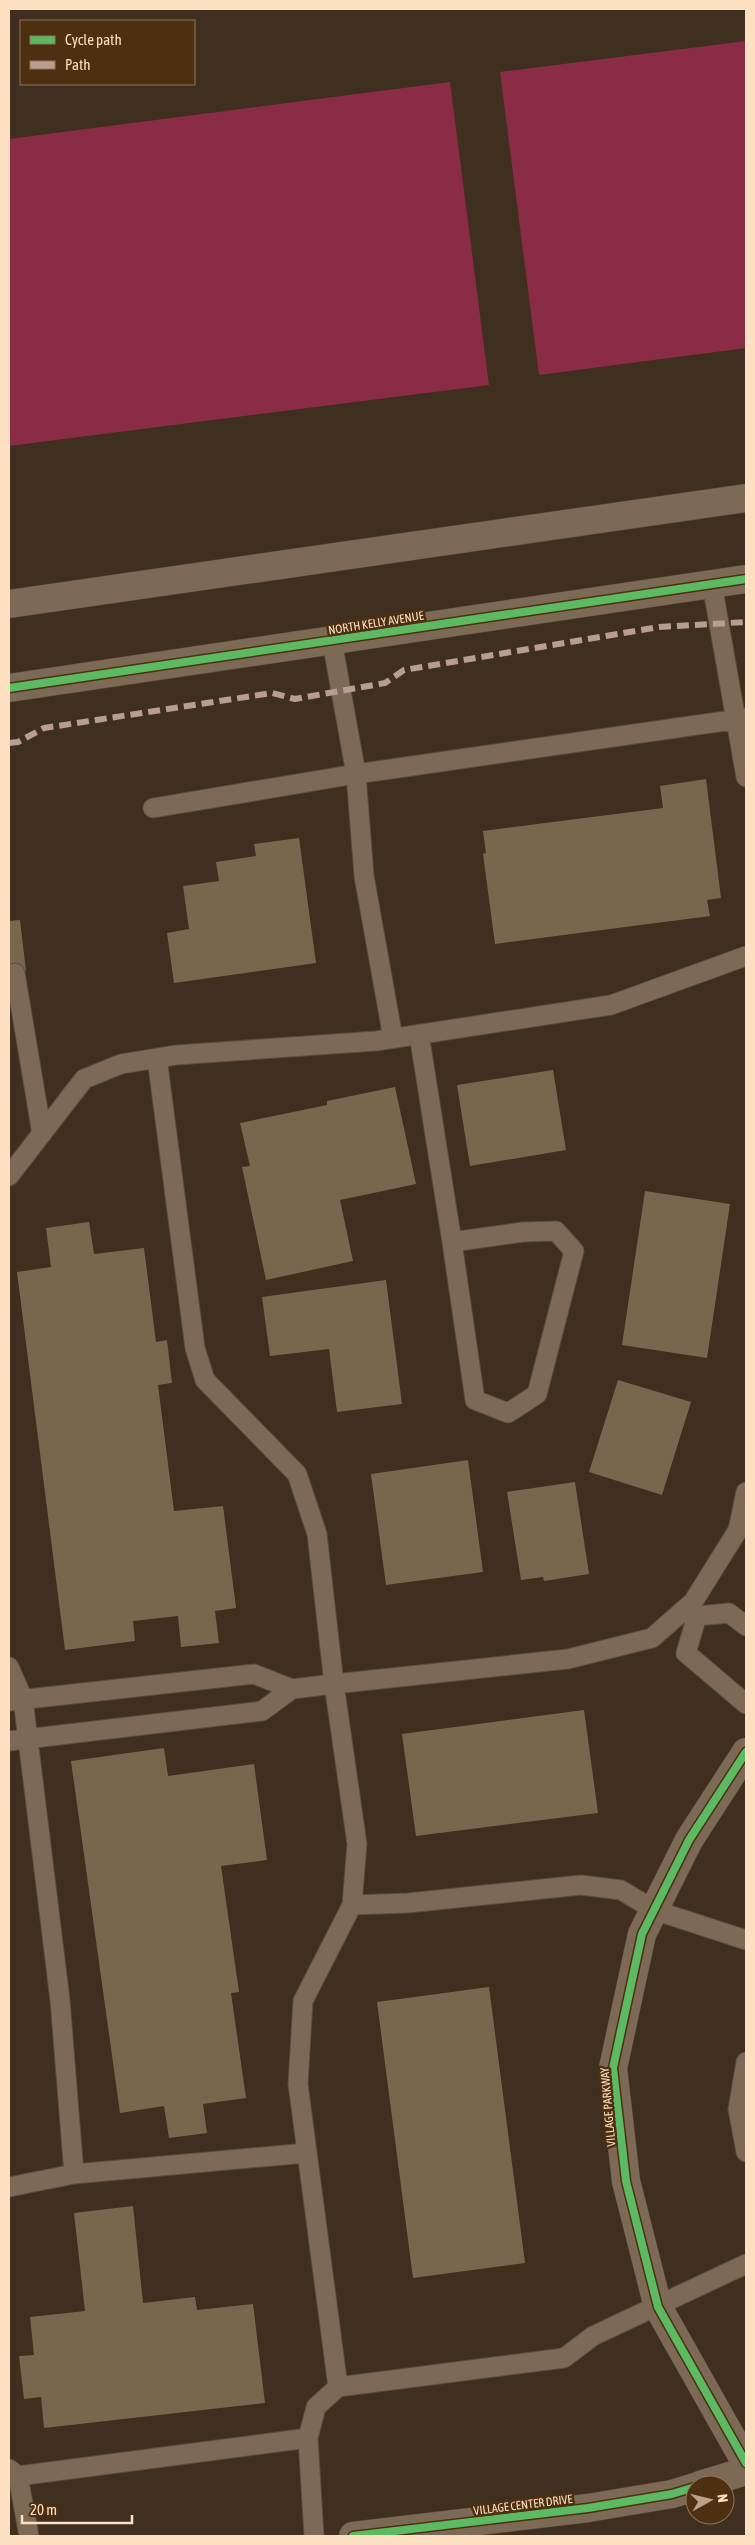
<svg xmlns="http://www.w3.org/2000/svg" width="755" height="2545" font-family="'Asap Condensed',sans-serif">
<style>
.green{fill:#8b2c46}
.building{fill:#77684d}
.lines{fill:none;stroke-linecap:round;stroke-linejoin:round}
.service-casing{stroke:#5c4c3d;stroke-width:21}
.minor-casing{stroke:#5c4c3d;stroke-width:29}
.tertiary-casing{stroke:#5c4c3d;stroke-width:29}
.service{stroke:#7d6a56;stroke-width:19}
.minor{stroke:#7d6a56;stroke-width:28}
.tertiary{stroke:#7d6a56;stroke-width:28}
.quiet{stroke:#b99d93;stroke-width:6;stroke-dasharray:12 6;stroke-linecap:butt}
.cycleway-casing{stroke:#4c3011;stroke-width:11}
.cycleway{stroke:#5cba63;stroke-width:8}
.labels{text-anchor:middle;stroke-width:5;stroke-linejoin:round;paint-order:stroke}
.street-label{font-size:12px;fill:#fddfc2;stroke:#4c3011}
</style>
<rect width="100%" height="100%" fill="#3f2f1e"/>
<!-- green -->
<path class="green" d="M746,41v307l-207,27 -39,-303z
M450,82l39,303 -480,61v-307z"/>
<!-- building -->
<path class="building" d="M706,779l15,119 -14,2 3,16 -215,28 -12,-90 3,-1 -3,-22 180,-23 -3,-22z
M299,838l17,125 -142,20 -7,-50 22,-4 -6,-43 36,-5 -3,-19 40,-6 -2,-12z
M20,920l6,51 -17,3v-53z
M553,1070l13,80 -96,16 -13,-81z
M395,1087l21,97 -76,16 13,61 -87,19 -24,-113 8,-1 -10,-43 87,-18v-4z
M645,1191l85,13 -23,154 -85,-13z
M89,1222l5,32 50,-6 12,94 11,-2 5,43 -14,2 16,126 49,-5 13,102 -21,3 4,32 -38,4 -3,-31 -45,5 2,20 -70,9 -48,-378 34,-5 -5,-39z
M386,1280l16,124 -65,8 -8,-63 -59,7 -8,-59z
M618,1380l73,22 -29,93 -73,-23z
M468,1460l15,112 -97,13 -15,-111z
M575,1482l14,92 -45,7 -1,-4 -22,3 -14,-88z
M584,1710l14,103 -182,23 -14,-102z
M164,1748l4,28 86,-12 13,96 -46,6 18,126 -8,1 15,105 -43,6 4,29 -38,5 -5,-32 -44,7 -49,-352z
M489,1987l36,276 -112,15 -36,-276z
M133,2206l10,97 52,-6 2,13 56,-6 12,99 -221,25 -3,-31 -17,2 -5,-43 15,-1 -4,-38 55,-6 -11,-98z"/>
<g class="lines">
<!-- service casing -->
<g class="service-casing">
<path id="service" d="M712,584l34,193
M332,641l24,133 8,102 29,162
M153,808l203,-34 390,-56
M15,973l27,161
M419,1034l33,208 23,158 33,13 29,-19 37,-143 -18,-20 -33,1 -71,10
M157,1058l38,290 10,32 92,94 20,60 17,150 -42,5
M9,1176l75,-97 37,-15 55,-9 200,-14 235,-36 135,-49
M746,1626l-17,-13 -32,3 -11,37 60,51
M9,1667l14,32 37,301 14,174
M9,1701l245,-27 38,15 -30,22 -253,30
M352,1905l5,-61 -23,-160 234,-25 84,-21 41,-36 45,-72 8,-38
M746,2062l-8,47 8,43
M9,2187l65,-13 232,-21
M338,2387l-40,-303 5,-83 49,-96 56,-2 173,-18 40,5 33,20 92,30
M308,2438l6,98
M9,2469l9,7 290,-38 8,-31 22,-20 226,-29 29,-22 153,-72
M18,2476l11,60"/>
</g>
<!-- minor casing -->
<g class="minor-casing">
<path id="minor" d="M746,1752l-57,88 -47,94 -29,134 13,113 32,126 88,156
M700,2485l46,-14
M353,2536l235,-28 84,-14 23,-7"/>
</g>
<!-- tertiary casing -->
<g class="tertiary-casing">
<path id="tertiary" d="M9,604l737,-106
M9,688l737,-109"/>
</g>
<!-- service -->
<use href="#service" class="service"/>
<!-- minor -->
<use href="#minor" class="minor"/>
<!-- tertiary -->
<use href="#tertiary" class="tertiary"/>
<!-- quiet -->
<path class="quiet" d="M9,743l9,-1 26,-14 228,-35 23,6 90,-16 19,-13 255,-43 87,-5"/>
<!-- cycleway casing -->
<g class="cycleway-casing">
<path id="cycleway" d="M9,688l737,-109
M746,1752l-57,88 -47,94 -29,134 13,113 32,126 88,156
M353,2536l235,-28 84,-14 23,-7"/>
</g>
<!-- cycleway -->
<use href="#cycleway" class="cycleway"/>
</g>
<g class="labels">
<!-- street labels -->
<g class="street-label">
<text transform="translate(376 623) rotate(-9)" y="4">NORTH KELLY AVENUE</text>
<text transform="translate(608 2107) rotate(-95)" y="4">VILLAGE PARKWAY</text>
<text transform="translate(523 2505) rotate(-7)" y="4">VILLAGE CENTER DRIVE</text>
</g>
</g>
<!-- border -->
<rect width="755" height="2545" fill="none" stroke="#fddfc2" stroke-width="20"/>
<!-- legend -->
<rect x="20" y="20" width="175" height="65" fill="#4c3011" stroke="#937658"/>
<rect x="30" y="36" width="25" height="8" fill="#5cba63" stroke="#937658"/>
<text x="65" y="45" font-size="15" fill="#fddfc2">Cycle path</text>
<rect x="30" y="61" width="25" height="8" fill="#b99d93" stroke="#937658"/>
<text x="65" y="70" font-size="15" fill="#fddfc2">Path</text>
<!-- north arrow -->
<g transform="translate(710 2500) rotate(82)"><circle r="24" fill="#4c3011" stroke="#937658"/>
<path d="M0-4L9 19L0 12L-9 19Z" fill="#baa189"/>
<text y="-8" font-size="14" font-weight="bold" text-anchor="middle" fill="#fddfc2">N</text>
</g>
<!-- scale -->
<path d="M22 2515v8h110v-8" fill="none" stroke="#fddfc2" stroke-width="2.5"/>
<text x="30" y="2515" font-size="15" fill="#fddfc2" stroke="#4c3011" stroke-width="4" paint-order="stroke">20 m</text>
</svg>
